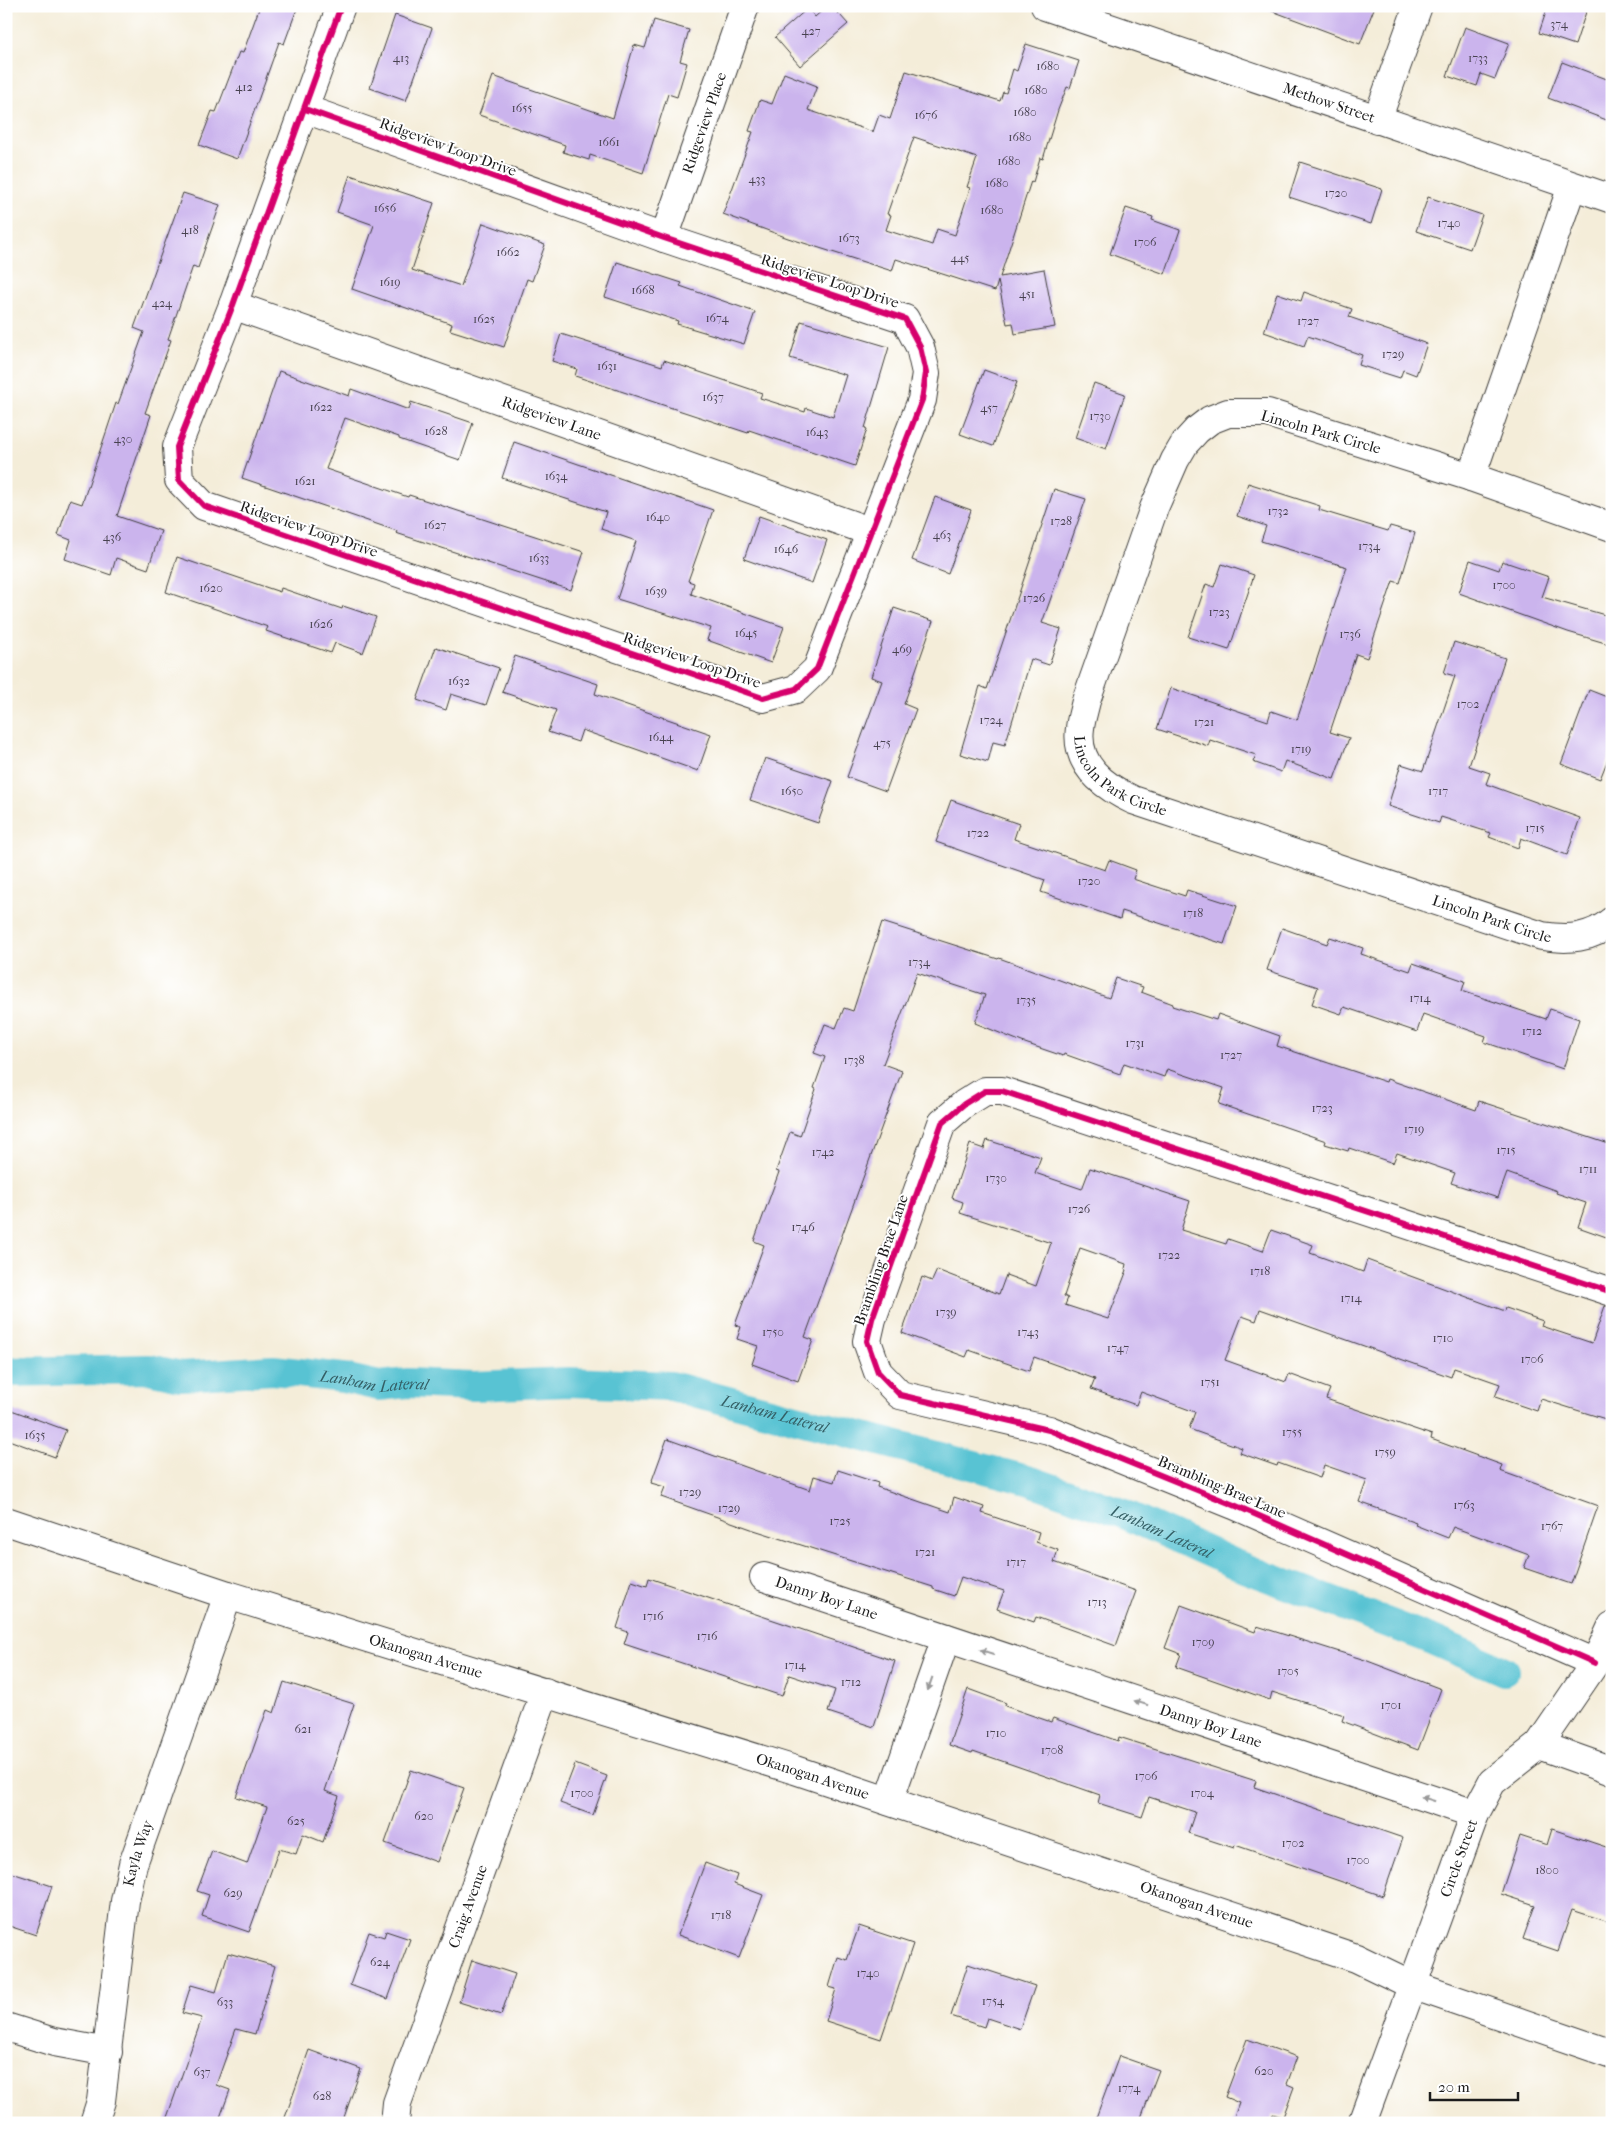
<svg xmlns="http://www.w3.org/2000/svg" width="1618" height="2129" font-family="'IM FELL French Canon',serif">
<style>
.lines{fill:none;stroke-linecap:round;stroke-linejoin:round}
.canal{stroke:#58c3d3;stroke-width:30}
.building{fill:#cbb4ed;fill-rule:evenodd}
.minor-casing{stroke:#3c3b38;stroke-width:30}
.tertiary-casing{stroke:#3c3b38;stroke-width:30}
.minor{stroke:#fff;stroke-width:28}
.tertiary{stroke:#fff;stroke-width:28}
.cycleway-casing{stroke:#fff;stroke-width:9}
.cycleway{stroke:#d6006c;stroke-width:6}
.oneway{fill:#999}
.labels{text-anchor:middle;stroke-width:4;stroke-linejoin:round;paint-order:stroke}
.number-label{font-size:12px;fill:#484250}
.street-label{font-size:15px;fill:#1c1c1c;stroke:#fff}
.water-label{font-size:16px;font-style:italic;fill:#345f65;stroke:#fff}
</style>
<rect width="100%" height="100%" fill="#fff"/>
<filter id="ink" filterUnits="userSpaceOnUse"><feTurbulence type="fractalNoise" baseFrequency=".02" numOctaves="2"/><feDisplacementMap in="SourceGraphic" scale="10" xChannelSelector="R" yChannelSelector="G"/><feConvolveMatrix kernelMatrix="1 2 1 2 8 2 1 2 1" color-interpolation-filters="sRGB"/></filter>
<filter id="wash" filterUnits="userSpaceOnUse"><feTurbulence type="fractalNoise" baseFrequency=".0096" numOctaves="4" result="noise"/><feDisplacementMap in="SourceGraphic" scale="20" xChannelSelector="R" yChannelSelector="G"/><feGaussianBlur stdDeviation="1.12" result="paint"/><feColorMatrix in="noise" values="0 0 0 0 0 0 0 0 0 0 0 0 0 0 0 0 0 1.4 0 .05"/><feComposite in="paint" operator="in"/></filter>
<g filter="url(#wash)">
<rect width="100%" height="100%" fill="#f4edd9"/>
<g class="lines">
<!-- canal -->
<path class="canal" id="s1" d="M6,1372l143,-3 32,7 92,-6 70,8 36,8 29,-3 66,3 94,-4 103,4 360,95 91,32 122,55 189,72 71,31"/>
</g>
<g id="blocks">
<!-- building -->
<path class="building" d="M260,6h38l-14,38 -5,-2 -42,117 -38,-14 13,-34 4,1 23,-60 4,1z
M827,6h5l16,18 -48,42 -25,-29 33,-29 7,9z
M1267,6h108l-15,38 -93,-35z
M1548,6h40l-13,39 -36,-12z
M395,15l37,13 -26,73 -36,-13z
M654,20l35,10 -9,31 7,2 -10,34 -9,-3 -25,79 -53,-18 -1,5 -26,-8 2,-7 -86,-30 14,-39 120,42 21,-73 11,3z
M1465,27l44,16 -14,36 -14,-5 -4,12 -30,-10z
M1026,44l53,17 -9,27 -3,-1 -9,23 -15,49 -3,-1 -7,24 -2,-1 -31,96 44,-8 11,58 -40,7 -2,-11 -6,1 -9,-43 -3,10 -99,-32 -4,12 -104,-33 -65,-24 30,-82 -4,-1 11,-31 12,4 12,-31 33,13 -9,24 65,22 6,-17 11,4 16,-48 94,30 3,-9 3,1 7,-24 4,2zM914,137l63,21 -10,29 3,1 -15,47 -18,-6 -5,16 -46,-15 5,-15 -4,-1z
M1562,62l50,19v41l-64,-24z
M1300,162l82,27 -11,35 -82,-27z
M350,175l84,28 -22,67 49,16 22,-63 62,22 -13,36 -5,-2 -23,68 -54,-17 2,-6 -100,-35 22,-64 -37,-13z
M183,193l37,12 -22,63 -5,-2 -25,73 3,1 -26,73 6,2 -34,101 44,15 -13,38 -32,-11 -5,17 -46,-16 6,-19 -13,-5 12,-35 12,4 34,-101 2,1 26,-72 -10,-4z
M1428,197l54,18 -12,34 -54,-18z
M1126,208l27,9 -1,3 28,10 -15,44 -55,-20z
M617,262l65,21 -2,3 75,26 -11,32 -67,-20 1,-3 -73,-24z
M1304,292l48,17 -3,8 78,27 -11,31 -13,-5 -3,8 -41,-13 3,-10 -54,-19 -4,10 -40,-14 13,-39 24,8z
M801,321l88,26 -24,81 2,1 -12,37 -106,-36 -1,3 -173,-57 2,-7 -25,-8 9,-27 101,32 2,-6 98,33 -2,5 45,14 1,-4 27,9 13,-42 -56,-17z
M984,370l33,12 -24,64 -33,-12z
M279,371l70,25 2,-7 58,21 2,-8 62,21 -13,37 -61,-21v-2l-54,-19 -19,51 82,28 1,-2 175,57 -13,38 -175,-57 1,-2 -155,-53z
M1094,383l31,11 -19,55 -31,-11z
M514,442l199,68 -25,71 6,2 -3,11 93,33 -13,36 -64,-23 4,-12 -94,-29 19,-58 -35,-12 5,-17 -104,-34z
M1248,483l72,23 -1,4 69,21 2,-5 25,7 -15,50 -7,-2 -26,77 -11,-4 -26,78 19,6 -15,41 -49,-18 -4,11 -28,-10 3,-7 -46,-15 -2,6 -51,-17 14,-41 97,33 3,-10 26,9 50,-153 -86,-26 5,-15 -29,-10z
M1054,489l32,10 -44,124 19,6 -12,36 -18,-6 -26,86 -12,-3 -5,20 -28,-8 20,-68 7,3z
M935,497l36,13 -23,64 -36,-14z
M759,516l68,24 -15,43 -68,-24z
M177,557l103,35 1,-4 61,21 1,-3 33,11 -13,36 -28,-10 -4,10 -65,-22 2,-4 -102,-35z
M1470,560l29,10 3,-9 47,16 -7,20 70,20v28l-44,-13 -109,-39z
M1222,564l32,11 -25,75 -41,-13 18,-53 8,3z
M894,608l39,13 -29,83 12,5 -30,82 -39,-14 35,-96 -11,-4z
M1454,642l51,16 -36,108 21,7 -4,11 94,34 -13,37 -46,-17 -3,10 -29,-11 2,-4 -50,-16 -2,6 -51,-17 13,-42 22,7 32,-95 -11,-3z
M436,647l63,21 -13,37 -35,-11 -5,16 -29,-10z
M515,656l83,28 -3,10 116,40 -13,37 -116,-41 -4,12 -30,-10 8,-22 -54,-18z
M1589,690l23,9v50l-12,30 -39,-15z
M765,758l68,23 -15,42 -68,-23z
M951,800l68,24 -5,15 91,31 4,-10 27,10 -3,9 52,17 2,-6 50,16 -13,38 -102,-33 -2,8 -79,-27 4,-12 -109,-38z
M882,922l116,37 1,-1 110,40 7,-20 27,9 -2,5 32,12 -1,2 44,14 2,-6 62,22 -3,10 109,36 1,-3 89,31 3,-9 133,44v94l-34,-12 8,-24 -30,-10 1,-2 -50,-18 -9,25 -47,-15 4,-10 -58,-20 -4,10 -44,-15 -1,3 -23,-7 1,-3 -107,-37 5,-16 -57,-19 -3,8 -40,-14 -4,11 -56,-20 -1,2 -41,-14 -47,-19 10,-28 -68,-22 -34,91 19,7 -97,266 8,3 -15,41 -46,-17 6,-18 -21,-7 4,-12 -6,-2 29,-80 -10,-4 25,-69 -3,-1 14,-39 10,4 16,-47 -2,-1 11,-31 -11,-4 11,-29 11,4 8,-20 9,3z
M1282,928l45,16 3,-7 33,11 -2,6 49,17 3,-8 52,18 -3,10 84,28 4,-10 29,10 -16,50 -79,-27 2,-6 -63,-22 -6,18 -73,-25 -3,7 -29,-10 6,-17 -51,-17z
M987,1140l54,17 -6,16 47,16 8,-21 100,33 -9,29 45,14 2,-5 35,12 8,-21 42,15 -3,8 53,19 4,-12 138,51 1,-3 37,13 -2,5 51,17 13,-37 7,1v114l-71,-22 -4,12 -42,-14 5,-13 -46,-16 -3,9 -191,-68 -4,12 -14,-5 -17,44 61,22 3,-8 41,15 -4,10 106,36 -1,4 71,26 -2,6 98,35 -27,78 -47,-16 5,-13 -76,-28 -5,11 -33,-13 1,-3 -57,-20 8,-22 -43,-15 -4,13 -42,-15 -1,3 -37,-13 2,-5 -53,-19 6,-17 -54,-20 -5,13 -45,-16 4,-10 -61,-22 -5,14 -60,-21 -3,7 -64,-24 20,-56 10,4 5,-11 62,24 7,-19 30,11 15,-43 -91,-30 3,-11 -11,-4 18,-54 14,5zM1080,1248l46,16 -1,5 2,1 -19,49 -43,-14 3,-7 -4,-2z
M6,1408l60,22 -11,27 -49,-18z
M667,1439l143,51 4,-14 20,6 4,-12 40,13 -1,4 73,25 4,-15 30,10 -2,6 57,19 -3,10 22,8 -4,12 82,29 -20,55 -80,-29 -2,5 -37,-13 7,-18 -43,-14 -7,19 -21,-7v-2l-179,-57 -93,-33 4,-10 -14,-4z
M649,1578l246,83 -21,66 -46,-15 7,-22 -46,-15 -7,21 -158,-52 4,-12 -11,-4 15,-47 15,5z
M1181,1605l74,27 2,-6 108,34 76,29 -23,61 -76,-29 2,-6 -72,-23 -2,8 -94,-33 5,-13 -16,-6z
M284,1682l70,22 -29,87 14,5 -16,46 -20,-8 -7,20 -17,-5 -30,83 -47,-16 7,-21 -12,-4 15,-40 35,13 20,-57 -31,-10 31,-87 7,3z
M968,1689l38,14 -1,3 46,16 2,-4 65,23 1,-4 137,44 -2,6 149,51 -20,58 -148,-51 -1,3 -46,-15 7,-21 -46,-15 -7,20 -44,-14 2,-8 -127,-44 -1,2 -23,-8z
M575,1764l32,12 -14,39 -33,-12z
M411,1770l53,18 -27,74 -52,-19z
M1552,1829l60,20v74l-40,-13 -14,41 -35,-12 12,-34 -34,-11 19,-58 27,9z
M705,1863l32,12 -3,9 29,11 -24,63 -61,-23z
M6,1871l46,15 -16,49 -30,-10z
M859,1926l54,18 -32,95 -55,-18 10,-32 -7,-2 9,-30 9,3z
M386,1931l24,8 -22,60 -38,-14 19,-53 15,5z
M228,1953l47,13 -20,68 -19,-5 -20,56 14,5 -12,33h-53l37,-105 -20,-5 9,-28 25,7z
M472,1960l43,14 -14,41 -42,-13z
M968,1964l67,22 -15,43 -33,-11 -3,9 -33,-11z
M1247,2039l50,18 -10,27 7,3 -11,30 -10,-3 -3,9h-38l7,-20 -14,-6z
M309,2050l52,19 -19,54h-59z
M1119,2056l40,14 -20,53h-45z"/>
</g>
</g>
<g filter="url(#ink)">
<use href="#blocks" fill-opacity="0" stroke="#3c3b38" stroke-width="1"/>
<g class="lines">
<!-- minor casing -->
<g class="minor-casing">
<g id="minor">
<path d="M305,109l359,129 241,81 15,28 6,26 -4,27 -105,269 -21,20 -33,9 -559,-192 -25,-26 -2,-33 56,-142 108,-299"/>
<path id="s2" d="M664,238l81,-232"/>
<path id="s3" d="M233,305l636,226"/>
<path d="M1471,477l101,-291"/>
<path id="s4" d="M1612,527l-141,-50 -203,-64h-40l-18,7 -13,10 -12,13 -10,17 -21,48 -68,193c-2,9 -5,18 -6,27 -5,37 23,58 53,72l409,136c26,4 49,3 70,-15"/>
<path id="s5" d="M6,1521l222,74 567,175 561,188 56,27 200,69"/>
<path id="s6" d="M764,1577l711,237"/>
<path d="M1595,1663l-361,-158 -185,-75 -149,-35 -22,-23 -11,-31 5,-22 70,-196 22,-19 21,-13h17l610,201"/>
<path d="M1539,1745l73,26"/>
<path d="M889,1801l57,-163"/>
<path d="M6,2027l48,15 54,10"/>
<path id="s7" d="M94,2123l7,-22 24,-200 8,-37 95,-269"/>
<path id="s8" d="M395,2123l2,-20 148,-411"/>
<path id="s9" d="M1362,2123l113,-309 17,-32 47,-37 56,-82 17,-37"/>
</g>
</g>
<!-- tertiary casing -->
<g class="tertiary-casing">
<g id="tertiary">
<path id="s10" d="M1045,6l567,193"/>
<path d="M1377,120l41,-114"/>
</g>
</g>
<!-- minor -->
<use href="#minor" class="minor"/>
<!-- tertiary -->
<use href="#tertiary" class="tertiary"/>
<!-- cycleway casing -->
<g class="cycleway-casing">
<path id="cycleway" d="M305,109l359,129 241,81 15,28 6,26 -4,27 -105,269 -21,20 -33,9 -559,-192 -25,-26 -2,-33 56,-142 108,-299
M1595,1663l-361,-158 -185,-75 -149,-35 -22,-23 -11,-31 5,-22 70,-196 22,-19 21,-13h17l610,201"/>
</g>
<!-- cycleway -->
<use href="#cycleway" class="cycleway"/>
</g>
<!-- one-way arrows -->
<defs><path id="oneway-solid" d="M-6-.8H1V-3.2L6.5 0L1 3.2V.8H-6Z" transform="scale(1.25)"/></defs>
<g class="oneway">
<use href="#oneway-solid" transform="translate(987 1652) rotate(-162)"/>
<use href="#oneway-solid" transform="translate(930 1684) rotate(109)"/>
<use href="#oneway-solid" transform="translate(1141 1703) rotate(-162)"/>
<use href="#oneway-solid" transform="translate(1428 1799) rotate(-162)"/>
</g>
</g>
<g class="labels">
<!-- number labels -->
<g class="number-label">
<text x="1559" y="28">374</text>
<text x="811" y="35">427</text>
<text x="401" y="62">413</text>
<text x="1478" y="62">1733</text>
<text x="1048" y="70">1680</text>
<text x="244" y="91">412</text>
<text x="1036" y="94">1680</text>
<text x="522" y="112">1655</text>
<text x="1025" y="116">1680</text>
<text x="926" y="119">1676</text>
<text x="1020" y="141">1680</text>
<text x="609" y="146">1661</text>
<text x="1009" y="165">1680</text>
<text x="757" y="183">433</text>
<text x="997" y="187">1680</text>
<text x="1336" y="197">1720</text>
<text x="385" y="212">1656</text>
<text x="992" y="214">1680</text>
<text x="1449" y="227">1740</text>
<text x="190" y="234">418</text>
<text x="849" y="242">1673</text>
<text x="1145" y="246">1706</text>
<text x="508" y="256">1662</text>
<text x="960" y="262">445</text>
<text x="390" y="286">1619</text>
<text x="643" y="294">1668</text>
<text x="1027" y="298">451</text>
<text x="162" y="307">424</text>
<text x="717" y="322">1674</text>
<text x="484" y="323">1625</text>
<text x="1308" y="325">1727</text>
<text x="1393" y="358">1729</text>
<text x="607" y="370">1631</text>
<text x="713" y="401">1637</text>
<text x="321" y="411">1622</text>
<text x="989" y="412">457</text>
<text x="1100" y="420">1730</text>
<text x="436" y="435">1628</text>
<text x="817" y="436">1643</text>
<text x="123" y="443">430</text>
<text x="556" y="480">1634</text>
<text x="305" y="485">1621</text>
<text x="1278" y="515">1732</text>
<text x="658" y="521">1640</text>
<text x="1061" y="525">1728</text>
<text x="435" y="529">1627</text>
<text x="942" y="539">463</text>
<text x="112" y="541">436</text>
<text x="1369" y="550">1734</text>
<text x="786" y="553">1646</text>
<text x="539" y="562">1633</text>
<text x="1504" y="589">1700</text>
<text x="211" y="592">1620</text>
<text x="656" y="595">1639</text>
<text x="1034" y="602">1726</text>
<text x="1219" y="616">1723</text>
<text x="321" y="628">1626</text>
<text x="746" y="637">1645</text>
<text x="1350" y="638">1736</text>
<text x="902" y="653">469</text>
<text x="459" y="685">1632</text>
<text x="1468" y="708">1702</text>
<text x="991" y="724">1724</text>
<text x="1204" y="726">1721</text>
<text x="661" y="741">1644</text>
<text x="882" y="747">475</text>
<text x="1301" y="753">1719</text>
<text x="792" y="795">1650</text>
<text x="1438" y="795">1717</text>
<text x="1535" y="832">1715</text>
<text x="978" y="837">1722</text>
<text x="1089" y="885">1720</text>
<text x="1193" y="917">1718</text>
<text x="919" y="966">1734</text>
<text x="1420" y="1002">1714</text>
<text x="1026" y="1004">1735</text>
<text x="1532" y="1035">1712</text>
<text x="1135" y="1047">1731</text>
<text x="1231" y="1059">1727</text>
<text x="854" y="1064">1738</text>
<text x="1322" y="1112">1723</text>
<text x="1414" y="1133">1719</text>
<text x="1506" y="1154">1715</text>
<text x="823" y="1156">1742</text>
<text x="1588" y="1173">1711</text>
<text x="996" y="1182">1730</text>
<text x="1079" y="1213">1726</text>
<text x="803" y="1231">1746</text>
<text x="1169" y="1259">1722</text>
<text x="1260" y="1275">1718</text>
<text x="1351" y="1302">1714</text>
<text x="946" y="1316">1739</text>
<text x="773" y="1336">1750</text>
<text x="1028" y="1336">1743</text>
<text x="1443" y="1342">1710</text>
<text x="1118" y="1352">1747</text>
<text x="1532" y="1363">1706</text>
<text x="1210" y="1386">1751</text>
<text x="1292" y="1436">1755</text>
<text x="35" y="1439">1635</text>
<text x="1385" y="1456">1759</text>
<text x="690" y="1496">1729</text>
<text x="1464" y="1509">1763</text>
<text x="729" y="1512">1729</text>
<text x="840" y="1525">1725</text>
<text x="1552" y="1530">1767</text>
<text x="925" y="1556">1721</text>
<text x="1016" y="1566">1717</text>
<text x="1097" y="1606">1713</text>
<text x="653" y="1620">1716</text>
<text x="707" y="1640">1716</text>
<text x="1203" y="1646">1709</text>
<text x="795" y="1669">1714</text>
<text x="1288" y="1675">1705</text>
<text x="851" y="1686">1712</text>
<text x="1391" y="1709">1701</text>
<text x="303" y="1733">621</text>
<text x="996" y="1737">1710</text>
<text x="1052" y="1754">1708</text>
<text x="1146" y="1780">1706</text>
<text x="582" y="1797">1700</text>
<text x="1202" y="1797">1704</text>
<text x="424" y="1820">620</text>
<text x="296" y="1825">625</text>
<text x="1293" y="1847">1702</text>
<text x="1358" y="1864">1700</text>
<text x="1547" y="1874">1800</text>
<text x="233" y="1897">629</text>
<text x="721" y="1919">1718</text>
<text x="380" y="1966">624</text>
<text x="868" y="1977">1740</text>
<text x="993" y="2005">1754</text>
<text x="225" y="2006">633</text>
<text x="1264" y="2075">620</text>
<text x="202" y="2076">637</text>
<text x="1129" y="2092">1774</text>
<text x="322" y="2100">628</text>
</g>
<!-- street labels -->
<g class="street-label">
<text dy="5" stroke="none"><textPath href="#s10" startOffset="300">Methow Street</textPath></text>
<text dy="5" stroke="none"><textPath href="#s2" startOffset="122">Ridgeview Place</textPath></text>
<text transform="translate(448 147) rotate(20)" y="5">Ridgeview Loop Drive</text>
<text transform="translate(830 281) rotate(18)" y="5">Ridgeview Loop Drive</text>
<text dy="5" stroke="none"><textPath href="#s3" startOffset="338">Ridgeview Lane</textPath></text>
<text transform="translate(1321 432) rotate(16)" y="5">Lincoln Park Circle</text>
<text transform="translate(309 529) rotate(19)" y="5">Ridgeview Loop Drive</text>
<text transform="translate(692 660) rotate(19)" y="5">Ridgeview Loop Drive</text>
<text dy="5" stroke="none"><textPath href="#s4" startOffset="830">Lincoln Park Circle</textPath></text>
<text dy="5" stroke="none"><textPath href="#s4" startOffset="1235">Lincoln Park Circle</textPath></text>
<text transform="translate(881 1260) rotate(-71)" y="5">Brambling Brae Lane</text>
<text transform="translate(1222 1487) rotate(23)" y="5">Brambling Brae Lane</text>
<text dy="5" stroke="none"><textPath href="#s6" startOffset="66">Danny Boy Lane</textPath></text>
<text dy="5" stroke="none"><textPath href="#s5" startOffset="441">Okanogan Avenue</textPath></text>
<text dy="5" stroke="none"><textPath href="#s6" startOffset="471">Danny Boy Lane</textPath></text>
<text dy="5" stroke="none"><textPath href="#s5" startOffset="846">Okanogan Avenue</textPath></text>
<text dy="5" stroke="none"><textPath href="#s7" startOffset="274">Kayla Way</textPath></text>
<text dy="5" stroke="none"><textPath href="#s9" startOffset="282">Circle Street</textPath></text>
<text dy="5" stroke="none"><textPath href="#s5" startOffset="1251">Okanogan Avenue</textPath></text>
<text dy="5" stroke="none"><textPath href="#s8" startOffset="229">Craig Avenue</textPath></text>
</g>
<!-- water labels -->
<g class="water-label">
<text dy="6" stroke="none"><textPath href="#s1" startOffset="370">Lanham Lateral</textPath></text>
<text dy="6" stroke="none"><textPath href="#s1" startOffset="775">Lanham Lateral</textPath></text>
<text dy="6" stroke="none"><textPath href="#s1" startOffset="1180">Lanham Lateral</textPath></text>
</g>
</g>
<!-- margin -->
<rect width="1618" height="2129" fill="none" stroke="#fff" stroke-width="25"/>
<!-- scale -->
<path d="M1430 2092v8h88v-8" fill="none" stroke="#1c1c1c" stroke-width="2.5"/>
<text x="1438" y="2092" font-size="15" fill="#1c1c1c" stroke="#ffffff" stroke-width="4" paint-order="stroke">20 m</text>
</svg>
